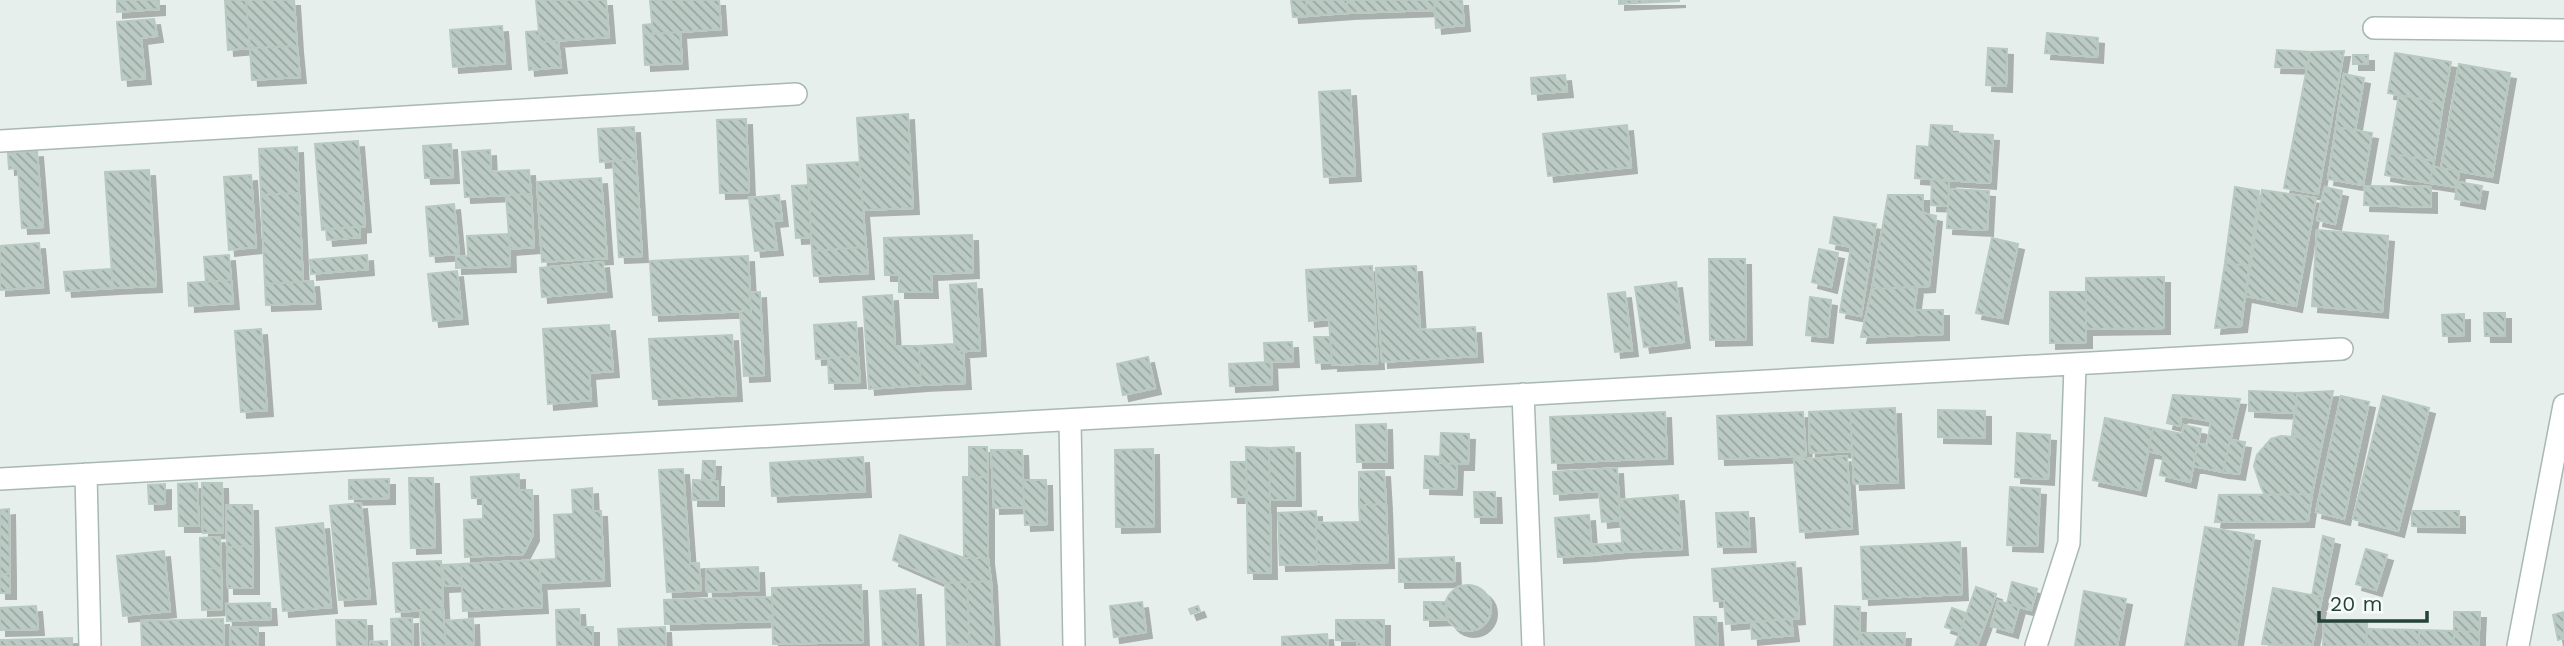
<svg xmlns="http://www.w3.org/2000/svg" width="2564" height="646" font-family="'Work Sans',sans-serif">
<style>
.building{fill:url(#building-back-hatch);stroke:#b8c9c2;stroke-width:2;filter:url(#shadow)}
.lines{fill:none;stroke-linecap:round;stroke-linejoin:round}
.minor-casing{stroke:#a8b8b2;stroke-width:24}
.minor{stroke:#fff;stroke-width:21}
</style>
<defs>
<pattern id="building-back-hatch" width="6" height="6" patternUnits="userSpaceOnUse" patternTransform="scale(1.75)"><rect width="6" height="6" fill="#bbcac4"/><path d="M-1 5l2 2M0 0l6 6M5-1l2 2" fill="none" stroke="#98a6a0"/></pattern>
<filter id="shadow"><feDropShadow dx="6" dy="6" stdDeviation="0" flood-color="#0004"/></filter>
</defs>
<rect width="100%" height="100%" fill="#e6efeb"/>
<!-- building -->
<path class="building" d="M117,0h42v9l-42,3z
M225,0h21l4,48 -22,2z
M246,0h48l3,46 -47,2z
M536,0h70l3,37 -69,5z
M650,0h69l2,29 -68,5z
M1291,0h15l1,16 -14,1z
M1306,0h41l1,13 -41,3z
M1347,0h87l1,10 -87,3z
M1434,0h28l2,25 -28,3z
M1619,0h60v1l-60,3z
M154,19l3,17 -16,2 4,40 -23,2 -5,-58z
M652,24l1,10 27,-2 2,31 -37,2 -2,-40z
M502,26l3,37 -52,4 -3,-37z
M539,31l1,11 18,-1 3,26 -32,3 -3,-38z
M2047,33l51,5 -1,19 -52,-4z
M297,46l3,31 -48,3 -2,-32z
M1988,48l19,1 -1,37 -20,-1z
M2277,50l33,2 -2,16 -33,-1z
M2344,51l-26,143 -34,-6 26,-136z
M2395,53l56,9 -8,41 -55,-10z
M2353,55h15v9h-15z
M2459,64l51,9 -18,104 -51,-9z
M2344,74l20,4 -9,52 -19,-3z
M1565,75l2,16 -35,3 -1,-16z
M1350,90l5,85 -31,2 -5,-85z
M2399,95l44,8 -9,58 -45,-8z
M908,114l5,94 -50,2 -6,-92z
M746,119l3,73 -29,1 -3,-73z
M1627,125l4,42 -83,9 -5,-42z
M1931,125l21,1v7l41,2 -3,48 -75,-5 2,-32 12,1z
M634,127l2,32 -36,3 -2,-33z
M2336,127l36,6 -9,52 -35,-6z
M358,141l7,85 -43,4 -7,-86z
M451,144l2,33 -28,1 -2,-32z
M297,147l2,46 -38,2 -2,-46z
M490,150l1,22 38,-2 2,24 -66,3 -3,-45z
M37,151l6,76 -21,1 -4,-60 -9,1 -1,-16z
M2389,153l45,8 -4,22 -45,-8z
M636,159l6,97 -23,1 -6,-96z
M859,162l7,85 -54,4 -5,-86z
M2433,167l26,4 -2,16 -27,-4z
M149,170l7,116 -43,2 -8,-116z
M251,175l5,72 -27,3 -5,-73z
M601,178l6,80 -65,4 -5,-80z
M1932,180l17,1 -1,25 -17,-1z
M2458,182l24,4 -3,17 -24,-4z
M809,185l2,52 -15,1 -4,-52z
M2365,186l66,1v20l-67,-2z
M2235,187l24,4 -10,75 -24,-3z
M2325,187l17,4 -7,33 -18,-4z
M1949,189l40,2 -2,39 -40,-2z
M2262,190l54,8 -20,108 -50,-10z
M299,193l4,89 -38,2 -4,-89z
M531,194l3,53 -24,2 -4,-54z
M779,195l3,25 -9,1 4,28 -22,2 -6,-53z
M1888,195h35v18l13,3 -7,70 -57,3z
M454,204l5,50 -29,2 -4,-49z
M1834,217l42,7 -15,92 -21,-4 11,-65 -21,-4z
M360,227v10l-33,3 -1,-11z
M2317,230l71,6 -6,76 -70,-6z
M509,234l1,32 -54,2v-11l12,-1 -1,-20z
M972,235l1,37 -42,2 1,18h-33v-17h-14l-1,-37z
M1992,238l26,6 -16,74 -26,-5z
M39,243l4,44 -43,3v-44z
M866,247l2,26 -54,3 -2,-25z
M1819,249l19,4 -7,34 -19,-5z
M229,255l2,25 -25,2 -2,-25z
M367,255l1,14 -57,5 -1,-14z
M748,256l3,55 -98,4 -3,-54z
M1709,259h36l1,80 -36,1z
M603,262l3,29 -64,6 -2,-29z
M2225,263l24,3 -8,60 -26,2z
M1372,266l6,97 -46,2 -3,-46 -20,2 -3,-51z
M1416,266l4,64 55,-3 2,29 -95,6 -6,-94z
M111,269l2,19 -47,3 -2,-19z
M457,271l5,47 -29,3 -5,-47z
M2164,277v51l-78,1v-51z
M231,280l2,23 -44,3 -1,-23z
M313,281l2,22 -49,2 -1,-21z
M1676,282l8,60 -40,5 -9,-60z
M976,283l4,67 -25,2 -5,-67z
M1917,287l-3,23h29v24l-82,3 11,-48z
M760,292l4,83 -20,1 -4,-65h11l-2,-18z
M1625,292l7,58 -17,2 -7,-58z
M2050,292h36v50l-36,1z
M892,295l3,51h24l2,39 -52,4 -6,-92z
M1810,297l21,3 -4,37 -21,-2z
M2484,313h21v23h-20z
M2464,314v21l-21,1 -1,-21z
M856,322l2,34 -42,3 -2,-34z
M609,325l4,46 -24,2 2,27 -43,4 -5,-75z
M261,329l6,81 -26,2 -6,-81z
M732,335l4,60 -83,4 -4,-60z
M1314,337h16l2,25 -16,1z
M1292,342l1,19 -28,1 -1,-19z
M954,344l1,8h8l2,31 -44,2 -2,-39z
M858,356l2,26 -31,1 -1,-25z
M1148,357l7,31 -32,7 -6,-31z
M1271,362l1,22 -42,2 -1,-22z
M2249,391l48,2 -1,20 -47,-2z
M2333,391l-13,62 -15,-15 -13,-3 5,-42z
M2173,395l67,4 -17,73 -30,-6 5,-23 9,2 4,-24 -30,-5 -1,10 -13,-3z
M2341,396l28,6 -25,117 -28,-7z
M2383,396l46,12 -31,123 -45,-12z
M1895,408l3,74 -44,2 -4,-74z
M1850,410l2,41 -42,2 -1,-41z
M1938,410l47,1v27l-47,-1z
M1665,412l2,46 -115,5 -2,-46z
M1803,412l3,44 -87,3 -2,-43z
M2105,418l48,10 -13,62 -47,-10z
M1386,424l1,38h-30l-1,-37z
M2184,425l17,4 -11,53 -30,-7 4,-20 -16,-4 5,-23 29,6z
M1441,433l28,1 -1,30 -28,-1z
M2017,433l33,2 -2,44 -33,-2z
M2281,436l24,2 15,15 -8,41 -47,1 -4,-8 -7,-21 3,-11 14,-16z
M2230,440l15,2 -6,32 -16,-2z
M969,447h18l1,30h-19z
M1246,447l23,1 2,125h-23z
M1294,447l1,53h-25l-1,-52z
M1153,449l1,77 -38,1 -1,-77z
M991,450h31l2,57 -30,1z
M1425,456l16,1 -1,6 17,1 -1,25 -32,-1z
M1847,456l5,72 -52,4 -6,-72z
M863,457l2,34 -93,5 -2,-33z
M703,461h12l-1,19h-12z
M1231,462h15l1,35h-15z
M1617,468l3,52 -18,2 -3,-31 -45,3 -1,-22z
M683,469l7,95 9,-1 2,27 -34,2 -8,-122z
M1384,471l2,33 -27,1v-33z
M519,474v16h13l1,45 -10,19 -58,3 -1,-37 19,-1v-21h-11l-1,-21z
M963,477h25v81h-24z
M409,478h24l2,69 -24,1z
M389,479v19l-40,1v-19z
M693,480l25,1v19h-26z
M1023,480h23l1,44 -22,1z
M197,483l2,43h-20l-1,-42z
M202,483h20l1,49 -20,1z
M165,484v19l-16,1 -1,-19z
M2010,487l30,2 -3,57 -30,-1z
M592,488l1,23h8l3,69 -63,3 -2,-23 17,-1 -2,-44 19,-1 -1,-24z
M1474,492h21l1,25h-21z
M2312,494l-4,27 -93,1 4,-27z
M1678,495l4,54 -59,3 -4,-52z
M361,503l9,95 -31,2 -9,-94z
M1386,504l2,58 -71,2 -1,-41 44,-1 -1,-17z
M226,505h26l1,41 -26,1z
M9,509l1,65h-10v-64z
M1316,511l1,53 -37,1 -2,-52z
M2412,511h47v16l-47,-1z
M1748,512l2,34 -32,1 -2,-34z
M1589,515l3,40 -34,2 -3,-39z
M323,523l8,84 -48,4 -7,-83z
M2205,527l49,8 -18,111h-51z
M900,535l64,23h24l3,23 -46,2 -52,-23z
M2323,536l11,3 -12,58 -10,-1z
M220,537l1,31 -20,1 -1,-31z
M1960,542l2,52 -99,5 -2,-52z
M1623,543v9l-31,3 -1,-10z
M253,546v42h-25l-1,-41z
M2366,549l21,6 -11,35 -20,-6z
M164,551l6,60 -47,5 -6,-60z
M1454,557l1,24 -56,1v-23z
M539,560l3,47 -79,4 -2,-47z
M441,561l2,48 -47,3 -3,-49z
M1795,562l4,56 -73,6 -2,-23h-10l-2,-32z
M461,564l1,21 -18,1 -1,-21z
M758,567l1,23 -52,2 -1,-23z
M221,568l1,41 -20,1 -1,-41z
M0,574h10v19h-10z
M991,581l3,65h-24l-3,-64z
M967,582l2,62 -22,1 -2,-62z
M2012,582l25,7 -6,21 -24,-6z
M861,585l2,57 -90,2 -1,-56z
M1445 608a23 23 0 1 1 46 0a23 23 0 1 1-46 0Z
M1976,587l20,7 -19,52h-22z
M2273,588l49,9 -10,49 -50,-2z
M915,589l3,57h-35l-3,-55z
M2084,591l42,8 -9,47h-42z
M772,597l1,24 -108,3 -1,-24z
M1998,601l21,6 -7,25 -21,-6z
M1142,602l4,30 -32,5 -4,-31z
M1424,602h22l2,17 -24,1z
M270,603l1,16 -44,2 -1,-17z
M36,606l2,23 -38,1v-22z
M1198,606l2,5 -9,3 -2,-5z
M1835,606l25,1 -1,39h-25z
M1952,608l14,5 -6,19 -15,-5z
M443,609l3,37h-24l-2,-36z
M579,609l1,18h13v19h-36l-1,-36z
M2454,612h26l-1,20 -25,-1z
M2564,612v26l-6,2 -5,-25z
M1694,617h22l2,29h-22z
M412,618l1,28h-21l-1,-27z
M223,619l1,27h-82l-1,-25z
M473,619l1,27h-28l-2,-25z
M1791,619l2,16 -41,4 -1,-17z
M336,620h30l1,26h-30z
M1336,620h48v26h-27v-5l-21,-1z
M2324,622l43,1 -1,23h-43z
M230,627h28v19h-27z
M665,627l1,19h-47l-1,-17z
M2367,629l52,1v16h-53z
M2419,630l35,1v15h-35z
M2454,631l25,1v14h-25z
M1859,633h46l-1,13h-45z
M1327,634l1,12h-46v-9z
M72,638v8h-64v-6z
M0,640h8v6h-8z
M387,641v5h-17v-4z"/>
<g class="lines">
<!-- minor casing -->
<g class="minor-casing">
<path id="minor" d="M2374,28l190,2
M0,141l796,-47
M1523,394l10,252
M1070,420l4,226
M86,474l4,172
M0,479l2342,-130
M2036,646l33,-103 6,-177
M2518,646l46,-241"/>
</g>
<!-- minor -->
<use href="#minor" class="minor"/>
</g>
<!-- scale -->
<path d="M2319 611v10h108v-10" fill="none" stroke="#24423a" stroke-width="3.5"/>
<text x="2330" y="611" font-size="21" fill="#24423a" stroke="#f7fbf9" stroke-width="5" paint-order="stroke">20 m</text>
</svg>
